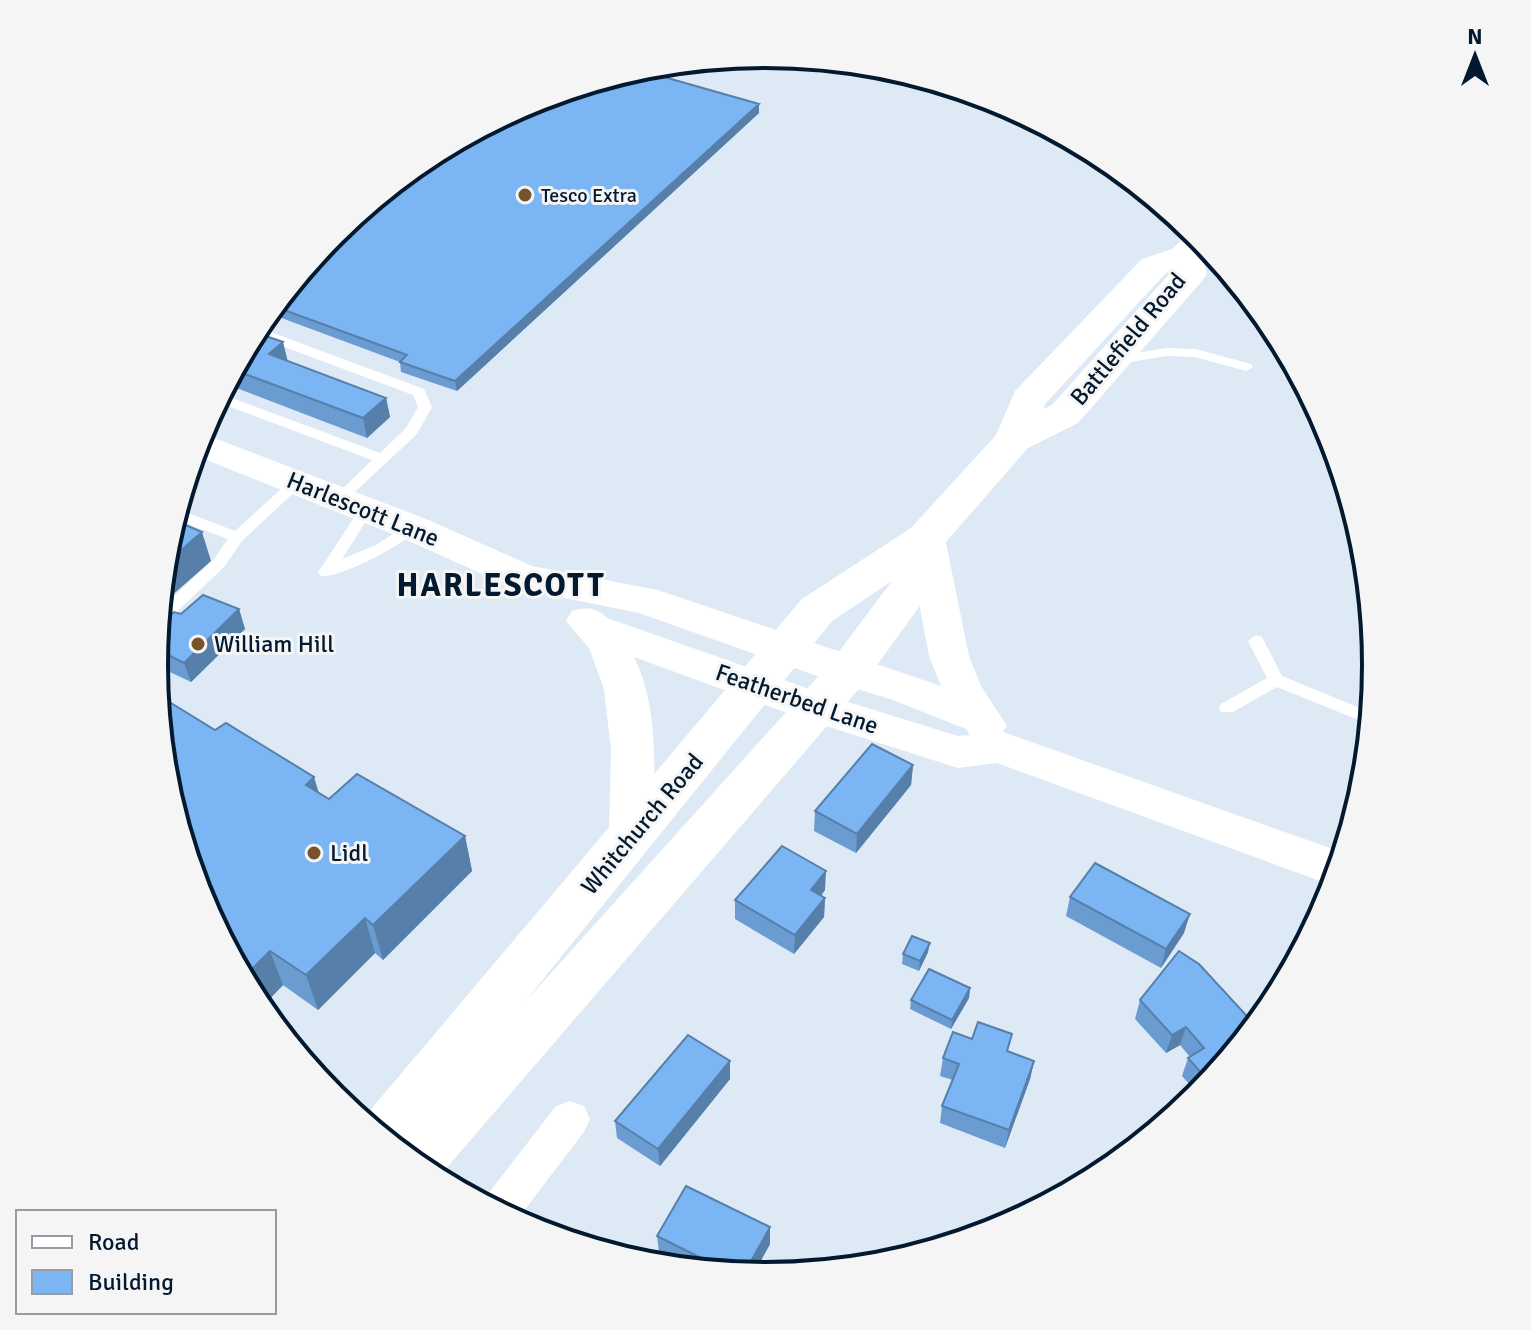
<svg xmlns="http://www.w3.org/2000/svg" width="1531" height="1330" font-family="Signika,sans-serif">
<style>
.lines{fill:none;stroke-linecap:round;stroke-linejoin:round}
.service{fill:#fff;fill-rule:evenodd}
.minor{fill:#fff;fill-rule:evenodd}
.tertiary{fill:#fff;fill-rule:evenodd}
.primary{fill:#fff;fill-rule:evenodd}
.wall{fill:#6a9cd1}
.shaded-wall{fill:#567faa}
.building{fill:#7bb5f3;stroke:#567faa;stroke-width:2}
.poi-dot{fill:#75542b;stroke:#f5f5f5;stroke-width:3}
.labels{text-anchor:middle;stroke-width:6;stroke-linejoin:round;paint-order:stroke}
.far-poi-label{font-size:20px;fill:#031930;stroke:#f5f5f5;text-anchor:start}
.street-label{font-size:24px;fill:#031930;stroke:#f5f5f5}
.poi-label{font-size:24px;fill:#031930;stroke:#f5f5f5;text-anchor:start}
.district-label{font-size:32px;font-weight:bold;letter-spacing:2px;fill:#031930;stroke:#f5f5f5}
.rim{fill:none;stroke:#031930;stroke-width:4}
</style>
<rect width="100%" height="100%" fill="#dee9f6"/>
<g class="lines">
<!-- service -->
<path class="service" d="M257,327l167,62 8,18 -15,27 -73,68 -5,2 -7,-5 40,-39 -155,-58 4,-8 159,59 26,-25 12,-21 -5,-12 -160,-60z
M1166,348l30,1 55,15 2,3 -7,4 -51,-14 -29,-1 -52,9 -7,-4 7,-4z
M297,477l5,2 2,3 -2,3 -60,56 -18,26 -59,56 -7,1 2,-15 54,-50 14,-20 -54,-20 3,-10 58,22 57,-52z
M366,505l7,5 -31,49 34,-14 32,-21 5,-1 7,5c-13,15 -81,51 -99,48l-3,-4 3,-4 40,-61z
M1256,635l6,2 20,39 90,37 -1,12 -94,-38 -44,25h-12l-2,-4 2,-4 46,-26 -19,-37z"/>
<!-- minor -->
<path class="minor" d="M570,1101l14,5 6,13 -6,13 -68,89 -35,-18 75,-97z"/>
<!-- tertiary -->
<path class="tertiary" d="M201,433l225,86 106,47 126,24 283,96 -12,-30 -22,-118 6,-9 13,-4 13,4 6,9 24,118 12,30 26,40 -4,6 341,121 -10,33 -337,-123 -39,5 -154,-49 -170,-62c26,52 20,119 19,175l-7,12 -15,5 -15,-5 -7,-12 2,-82 -7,-61 -15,-41 -23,-27 6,-10c14,-4 24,-4 35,7l225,79 126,39 12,-1 -4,-6 -73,-29 -59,-18 -195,-69 -128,-26 -111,-50 -206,-82z"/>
<!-- primary -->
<path class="primary" d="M1193,229l17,19 -8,9 5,17 -5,7 -124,142 -50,25 -83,95 -15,49 -66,91 -427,496 -75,-59 440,-521 109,-71 85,-93 19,-44 127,-132 30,-10zM1172,271l-120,134 -9,4 3,-6 120,-130zM892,581l-60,80 -308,342 308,-382z"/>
</g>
<!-- wall -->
<path class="wall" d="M759,113l-302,278 -56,-19 -1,-10 -132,-49 66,-80z
M254,332l34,29 98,37 4,19 -23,21 -141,-54z
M239,609l6,20 -54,53 -36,-17 3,-39 23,-12z
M215,730l114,69 136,37 7,35 -89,89 -8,-7 -57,57 -35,-25 -22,23z
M913,765l-2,20 -55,68 -42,-22 1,-20z
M825,890l-4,6 4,2 -1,19 -30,37 -59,-35v-19z
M1070,897l114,36 -23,35 -95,-52z
M928,952l-9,19 -17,-7 1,-10z
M970,988l-1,10 -18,31 -41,-20 1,-9z
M1140,1000l116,26 -57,69 -17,-19 6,-18 2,-1 -10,-12 -14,8 -31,-34z
M1009,1052l25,9 -4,18 -25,69 -65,-25 2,-17 11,-26 -13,-4 3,-18z
M730,1061v18l-70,87 -43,-28 -2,-17z
M770,1227v17l-17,31 -64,-7 -30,-15 -2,-17z"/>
<!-- shaded-wall -->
<path class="shaded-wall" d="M759,104v9l-302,278 -2,-10z
M283,342l5,20 -19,-8z
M386,398l4,19 -23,21 -4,-20z
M202,532l9,29 -51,45 4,-41z
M239,609l6,20 -54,53 -7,-19z
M913,765l-2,20 -55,68 1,-19z
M314,777l11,36 -19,-28z
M465,836l7,35 -89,89 -10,-35z
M826,871l-1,19 -15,19 1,-19z
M825,898l-1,19 -30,37 1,-19z
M1190,914l-6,19 -23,35 5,-19z
M365,918l10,35 -57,57 -12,-35z
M930,943l-2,9 -9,19 1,-10z
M270,951l13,34 -22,23 -18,-30z
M970,988l-1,10 -18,31 1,-9z
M1186,1027l-6,18 -14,8 6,-18z
M730,1061v18l-70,87 -2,-17z
M1034,1061l-4,18 -25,69 4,-18z
M770,1227v17l-17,31 -9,-1z"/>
<!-- building -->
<path class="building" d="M636,69l123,35 -304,277 -55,-19 7,-7 -134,-49 61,-73 92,-76 106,-57z
M254,332l29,10 -14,12 117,44 -23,20 -129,-48z
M174,520l28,12 -38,33 2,-20z
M203,595l36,14 -55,54 -28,-14 2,-23 16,-14 7,2z
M158,695l57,35 11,-7 88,54 -8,8 23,14 28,-25 108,62 -92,89 -8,-7 -59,57 -36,-24 -27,27 -42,-80 -35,-114z
M872,744l41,21 -56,69 -42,-23z
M782,846l44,25 -15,19 14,8 -30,37 -60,-35z
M1095,863l95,51 -24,35 -96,-52z
M912,936l18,7 -10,18 -17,-7z
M1179,951l20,13 57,62 -47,56 -21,-24 16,-10 -18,-21 -14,8 -32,-35z
M929,969l41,19 -18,32 -41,-20z
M978,1022l34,12 -5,17 27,10 -25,69 -67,-24 17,-42 -16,-6 10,-26 19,7z
M688,1035l42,26 -72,88 -43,-28z
M1175,1105l7,5 -24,20z
M686,1186l84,41 -26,47 -15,-2 -72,-36z"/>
<!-- markers -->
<g class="poi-dot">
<circle cx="525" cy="195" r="8"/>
<circle cx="198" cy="644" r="8"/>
<circle cx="314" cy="853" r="8"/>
</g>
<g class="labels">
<!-- far-poi labels -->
<g class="far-poi-label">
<text x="541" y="202">Tesco Extra</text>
</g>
<!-- street labels -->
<g class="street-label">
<text transform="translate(1128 339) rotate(-50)" y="8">Battlefield Road</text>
<text transform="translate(363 509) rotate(22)" y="8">Harlescott Lane</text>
<text transform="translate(797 699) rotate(19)" y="8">Featherbed Lane</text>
<text transform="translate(642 824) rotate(-50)" y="8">Whitchurch Road</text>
</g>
<!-- poi labels -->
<g class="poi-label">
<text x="214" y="652">William Hill</text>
<text x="330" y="861">Lidl</text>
</g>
<!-- district labels -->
<g class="district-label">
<text x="501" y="596">HARLESCOTT</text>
</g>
</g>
<!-- crop -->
<path d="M0 0H1531V1330H0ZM168 665a597 597 0 1 1 1194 0a597 597 0 1 1-1194 0Z" fill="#f5f5f5" fill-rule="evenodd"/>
<path class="rim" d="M168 665a597 597 0 1 1 1194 0a597 597 0 1 1-1194 0Z"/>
<!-- legend -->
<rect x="16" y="1210" width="260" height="104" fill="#f5f5f5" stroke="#949da6" stroke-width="2"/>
<rect x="32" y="1236" width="40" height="12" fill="#ffffff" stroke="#949da6" stroke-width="2"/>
<text x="88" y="1250" font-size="24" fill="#031930">Road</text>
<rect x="32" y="1270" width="40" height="24" fill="#7bb5f3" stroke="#949da6" stroke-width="2"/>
<text x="88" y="1290" font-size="24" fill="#031930">Building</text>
<!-- north arrow -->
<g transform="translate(1475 56)" stroke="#f5f5f5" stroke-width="6" paint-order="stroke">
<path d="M0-6L14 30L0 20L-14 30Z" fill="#031930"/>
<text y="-12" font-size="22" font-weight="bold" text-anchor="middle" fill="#031930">N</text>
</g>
</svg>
